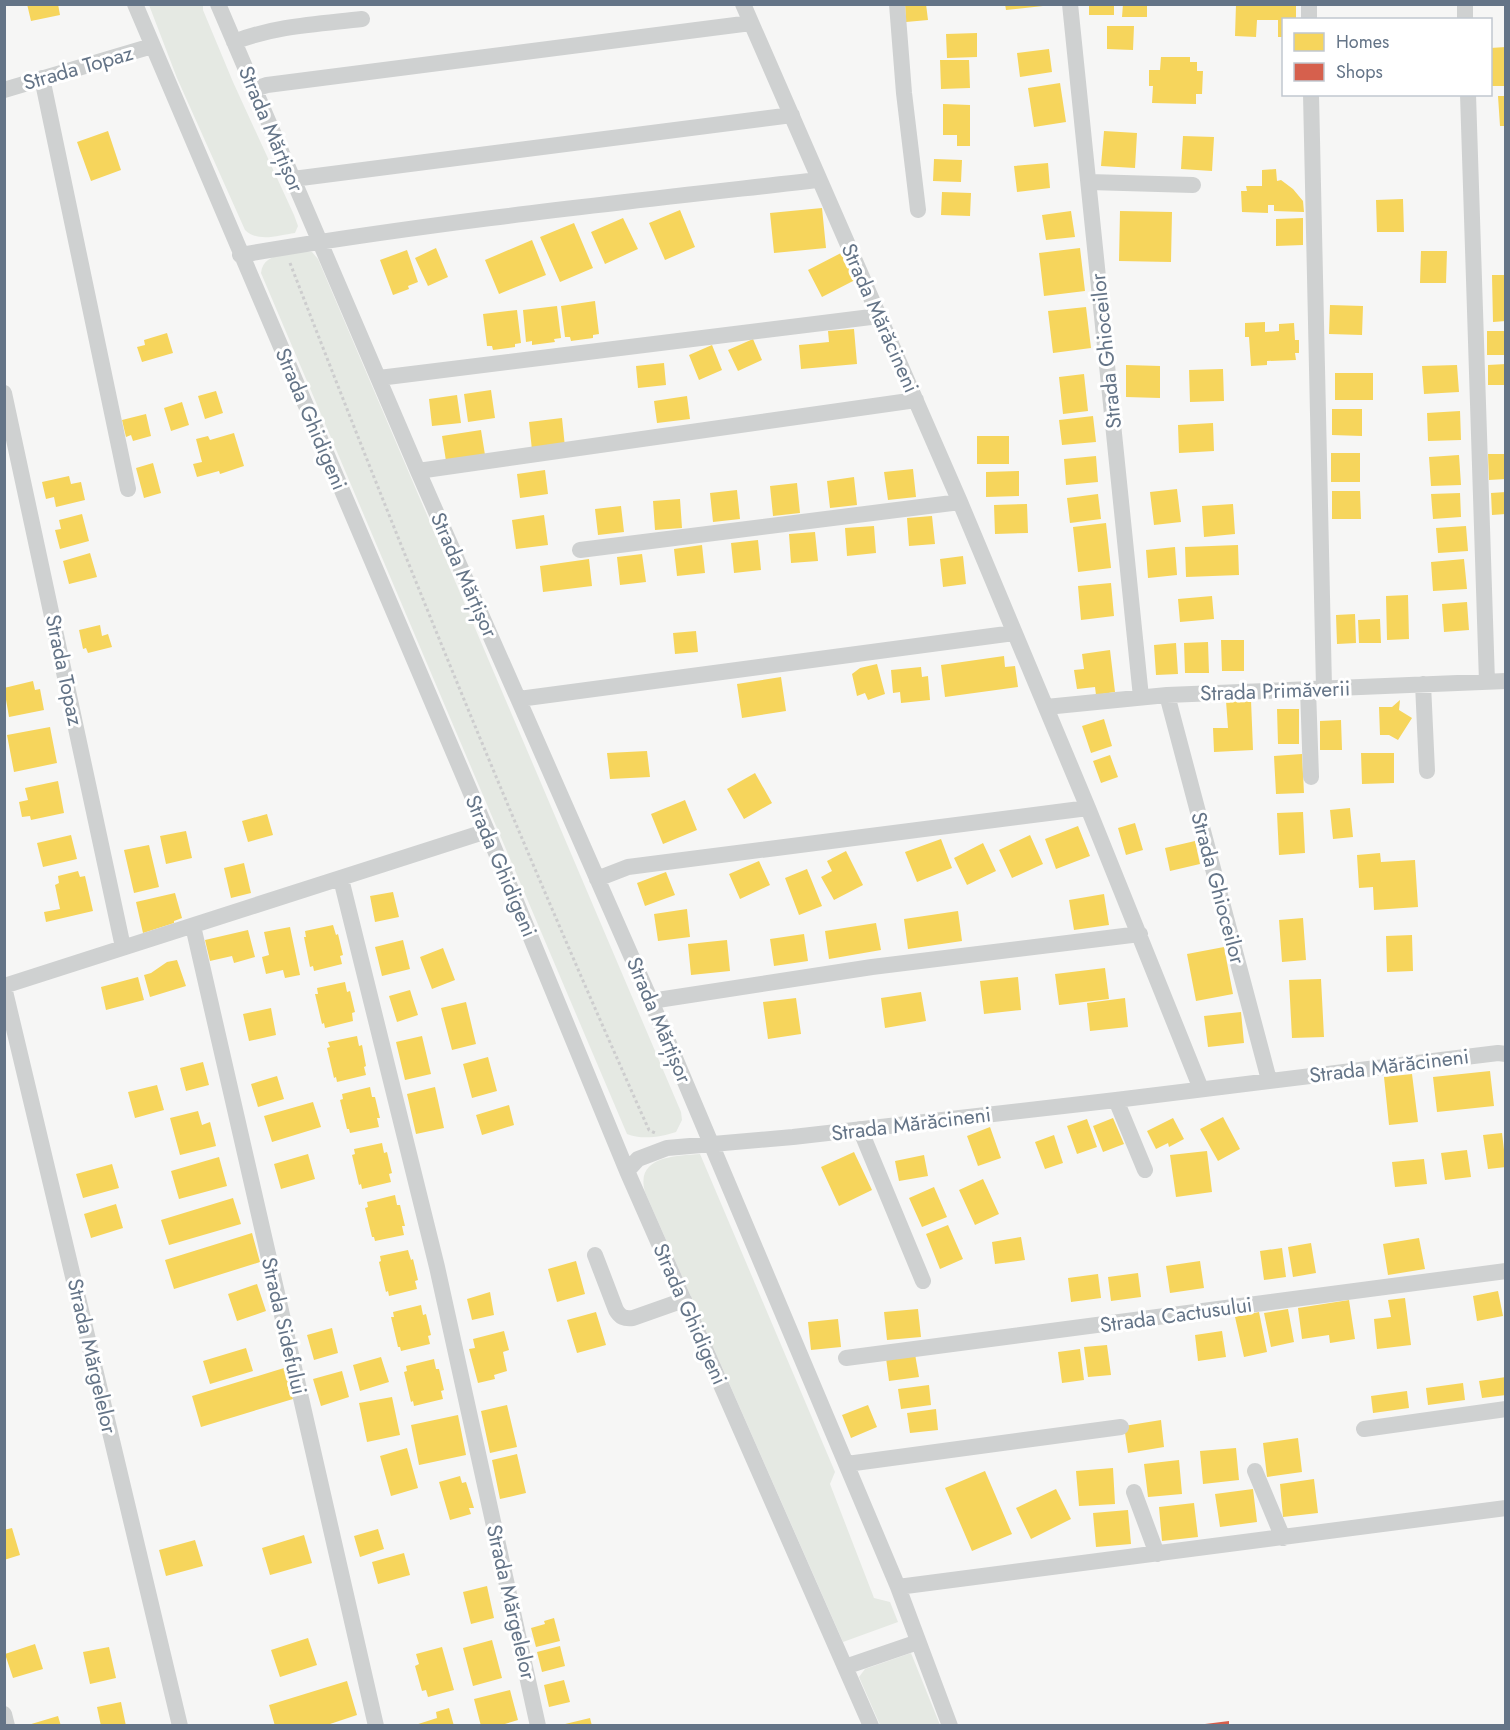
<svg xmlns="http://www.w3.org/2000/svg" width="1510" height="1730" font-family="Jost,sans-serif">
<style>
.green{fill:#e5e9e3}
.homes{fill:#f6d55c}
.shops{fill:#d6604d}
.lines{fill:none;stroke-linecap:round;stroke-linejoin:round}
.path{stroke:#cdcdce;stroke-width:3;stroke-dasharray:3 3;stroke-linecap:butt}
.minor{stroke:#cfd1d1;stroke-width:16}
.labels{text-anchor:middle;stroke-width:6;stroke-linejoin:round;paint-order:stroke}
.street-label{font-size:21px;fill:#647487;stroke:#fff}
</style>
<rect width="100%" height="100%" fill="#f6f6f5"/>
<!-- green -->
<path class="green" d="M149,5h54v5l30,72 61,133 4,11 -3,7c-16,2 -37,10 -50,-3l-68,-152z
M304,251l8,1 6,7 363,853 1,8 -6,12c-14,5 -35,8 -49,2l-366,-861c2,-20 26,-19 43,-22z
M700,1154l135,318 -5,12 44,114 16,4 8,20 -55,20 -198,-450c-10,-36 30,-36 55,-38z
M911,1653l29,72h-60l-21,-48 6,-8z"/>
<!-- homes -->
<path class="homes" d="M27,4h31l2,11 -29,6z
M905,4h21l2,16 -22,2z
M1005,4h38v2l-37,4z
M1089,4h25v11h-25z
M1123,4h24v13h-25z
M1236,4h60v16h-12v17h-6v-17h-21l-1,17 -21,-1z
M1107,26h27l-1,24 -26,-1z
M977,33v24l-30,1 -1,-24z
M1506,47v39h-16v-38z
M1049,49l3,23 -32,5 -3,-24z
M1161,57h29v5h7v9h6l-1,23h-6v10l-44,-1 1,-17h-4v-16h11z
M940,60h29l1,28 -29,1z
M1060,83l6,39 -32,5 -6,-39z
M1498,96h8v30h-6z
M943,104l27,1v41h-13v-11h-14z
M108,131l13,39 -30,11 -14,-39z
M1104,131l33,2 -2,35 -34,-2z
M1183,136l31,1 -2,34 -31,-2z
M934,159l28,1 -1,22 -28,-1z
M1048,163l2,25 -33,4 -3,-26z
M1276,169l1,12 4,-1 12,9 10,12 1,11 -30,-1v-6h-6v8l-26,-1 -1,-21h6l-1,-5h16v-16z
M942,192l29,1 -1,23 -29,-1z
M1403,199l1,33h-27l-1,-32z
M822,208l4,40 -52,5 -4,-40z
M680,210l15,37 -30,13 -16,-37z
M1071,211l4,26 -29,3 -4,-25z
M1120,211l52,1 -1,50 -52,-1z
M623,218l15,31 -33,15 -14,-32z
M1303,218v27l-27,1v-27z
M574,223l19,45 -33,14 -20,-45z
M532,240l14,35 -47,19 -14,-34z
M436,248l12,29 -20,9 -13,-28z
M1080,248l5,43 -41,5 -5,-43z
M407,250l11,32 -10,4 1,3 -16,6 -13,-35z
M1421,251h26l-1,32h-26z
M841,253l14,27 -33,17 -14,-27z
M1492,275h14v46l-13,1z
M595,301l4,33 -6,1v3l-22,3 -1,-4h-5l-4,-31z
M1330,305l33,1 -1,29 -33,-1z
M557,306l4,32 -7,1 1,3 -23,3v-4l-6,1 -3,-32z
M1086,307l5,41 -38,5 -5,-42z
M517,310l4,33 -6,1v3l-22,3 -1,-4h-5l-4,-32z
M1265,322v10l14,-1v-7l15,-1 1,17h4v13h-4l1,7 -29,1v4l-16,1 -2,-29h-4v-14z
M854,329l3,35 -56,5 -2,-24 30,-3 -1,-11z
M1487,331h19v24h-19z
M167,333l6,20 -31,9 -5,-15 8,-2 -1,-5z
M753,339l9,21 -24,11 -10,-21z
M712,345l10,25 -23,10 -10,-25z
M664,363l2,22 -28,3 -2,-22z
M1506,364v21h-18v-20z
M1126,365l34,1v32l-34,-1z
M1457,365l2,27 -35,2 -2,-28z
M1223,369l1,32 -34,1 -1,-32z
M1335,373h38v27h-38z
M1084,374l4,37 -25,3 -4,-37z
M491,390l4,28 -27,4 -4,-28z
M216,391l7,22 -18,6 -7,-23z
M457,395l4,28 -29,3 -3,-27z
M687,396l3,23 -33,4 -3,-22z
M182,402l7,23 -18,6 -7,-23z
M1332,409h30v27l-30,-1z
M1460,411l1,29 -33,1 -1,-28z
M146,414l5,22 -18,5 -2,-6 -5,2 -4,-17z
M1093,416l3,26 -34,3 -3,-25z
M562,418l3,29 -33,3 -3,-28z
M1213,423l1,28 -35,2 -1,-28z
M481,430l4,25 -39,6 -4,-25z
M234,433l10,33 -24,8 -1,-3 -22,6 -4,-13 9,-2 -6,-23 12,-3 2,4z
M977,436h32v28h-32z
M1331,453h29v29h-29z
M1488,454h18v25l-17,1z
M1459,455l2,30 -30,1 -2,-29z
M1096,456l2,26 -32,3 -2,-26z
M153,463l8,30 -17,5 -8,-30z
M913,469l3,28 -28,3 -4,-28z
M545,470l3,24 -28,4 -3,-24z
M1019,471v25l-33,1v-25z
M69,476l2,8 10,-2 4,18 -29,7 -2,-10 -8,2 -4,-17z
M854,477l3,28 -27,3 -3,-27z
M797,483l3,30 -27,3 -3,-30z
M1177,489l4,33 -27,3 -4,-33z
M737,490l3,29 -27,3 -3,-29z
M1332,491h28l1,28h-29z
M1506,492v22l-14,1 -1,-22z
M1460,493l1,24 -28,2 -2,-25z
M1098,494l3,25 -31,4 -3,-25z
M680,499l2,29 -27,2 -2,-29z
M1027,504l1,29 -33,1 -1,-29z
M1233,504l2,30 -31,3 -2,-31z
M621,506l3,26 -26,3 -3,-26z
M82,514l7,27 -29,8 -5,-19 6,-1 -2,-9z
M544,515l4,30 -32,4 -4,-29z
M932,516l3,28 -26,2 -2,-28z
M1106,523l5,45 -33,4 -5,-45z
M874,526l2,27 -29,3 -2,-28z
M1466,526l2,25 -30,2 -2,-25z
M815,532l3,29 -27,2 -2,-29z
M758,540l3,30 -27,3 -3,-30z
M702,545l3,28 -28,3 -3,-27z
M1238,545l1,30 -53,2 -1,-30z
M1175,547l2,28 -29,3 -2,-28z
M90,553l7,24 -28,7 -6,-23z
M642,554l4,28 -26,3 -3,-28z
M963,556l3,28 -23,3 -3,-28z
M589,559l3,27 -49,6 -3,-26z
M1464,559l3,30 -34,2 -2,-29z
M1111,583l3,33 -33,4 -3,-34z
M1408,595l1,44 -22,1 -1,-44z
M1212,596l2,23 -34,3 -2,-23z
M1467,602l2,28 -25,2 -2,-28z
M1355,614l1,29 -19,1 -1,-29z
M1380,619l1,24h-22l-1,-23z
M100,625l2,11 6,-2 4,13 -24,6 -2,-5 -3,1 -4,-19z
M696,631l2,21 -23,2 -2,-21z
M1221,640h23v31h-22z
M1208,642l1,31h-24l-1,-30z
M1176,643l2,31 -22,1 -2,-30z
M1110,650l5,42 -19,3 -1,-8 -18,2 -3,-19 10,-1 -2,-15z
M1004,656l1,11 10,-1 3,21 -73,10 -4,-32z
M877,664l8,30 -17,6 -3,-7 -8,3 -5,-22 8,-6z
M921,667l1,10 6,-1 2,24 -29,3 -1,-11 -7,1 -2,-23z
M781,677l5,34 -44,7 -5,-34z
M33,681l2,9 5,-1 4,21 -35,7 -5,-29z
M1251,700l2,50 -39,2 -1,-24h15l-2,-27z
M1400,700l-1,10 13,8 -14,22 -9,-5h-9l-1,-28h13z
M1277,709h22v35h-21z
M1104,719l8,27 -21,7 -9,-27z
M1341,720l1,30h-22v-29z
M50,727l7,36 -43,9 -7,-37z
M647,751l3,26 -40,2 -3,-26z
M1361,753h33v30l-32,1z
M1302,754l2,39 -28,1 -2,-38z
M1110,755l8,22 -17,6 -8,-22z
M755,773l17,30 -28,16 -17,-30z
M58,781l6,32 -33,7 -1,-4 -8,1 -3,-15 9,-2 -3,-12z
M685,800l12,30 -34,14 -12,-30z
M1350,808l3,29 -20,2 -3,-29z
M1303,812l2,41 -26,2 -2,-42z
M267,814l6,21 -25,7 -6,-21z
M1135,823l8,27 -17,5 -8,-27z
M1078,826l12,30 -34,13 -11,-30z
M186,831l6,27 -26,6 -6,-28z
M71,835l6,24 -34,8 -6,-24z
M1030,835l13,29 -31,14 -13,-28z
M941,839l11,29 -35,14 -12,-30z
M1195,841l5,23 -30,7 -5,-23z
M983,843l13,28 -29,14 -13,-27z
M149,845l10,42 -25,6 -10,-43z
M846,851l17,34 -29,15 -13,-23 11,-6 -5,-10z
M1380,853l1,9 34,-2 3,47 -44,3 -1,-23 -14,1 -2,-33z
M759,861l11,24 -30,14 -11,-25z
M244,863l7,30 -20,5 -7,-30z
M807,869l15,37 -23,9 -14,-37z
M78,871l2,6 5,-1 8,35 -47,11 -2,-10 16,-3 -5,-24 4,-2 -1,-7z
M666,872l9,23 -30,11 -8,-23z
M393,892l6,25 -24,5 -5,-26z
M175,893l7,25 -8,3v2l-31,10 -7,-31z
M1104,894l5,31 -35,5 -5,-30z
M687,909l3,28 -32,4 -4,-27z
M958,911l4,30 -54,8 -4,-30z
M1303,918l3,42 -24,2 -3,-42z
M876,923l5,27 -52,9 -4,-28z
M333,925l3,10 2,-1 5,21 -3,1 2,8 -28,7 -1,-5 -3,1 -6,-30h2l-1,-6z
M290,927l10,48 -15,3 -2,-8 -17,4 -4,-17 7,-2 -5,-23z
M248,930l7,27 -21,6 -2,-7 -22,5 -5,-21z
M804,934l4,27 -34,5 -4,-27z
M1412,935l1,36 -26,1 -1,-36z
M403,940l7,29 -28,7 -7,-29z
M727,940l3,31 -39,4 -3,-31z
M1224,947l9,47 -37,7 -9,-47z
M443,948l12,32 -23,9 -12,-32z
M177,960l9,26 -36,11 -6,-22 7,-2 16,-11z
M1105,968l4,31 -50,6 -4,-31z
M138,977l6,23 -38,10 -5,-23z
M1018,977l3,33 -37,4 -4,-33z
M1321,979l3,58 -32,1 -3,-58z
M345,982l2,10 3,-1 5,21 -3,1 1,8 -28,7 -1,-5 -2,1 -7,-30h3l-1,-6z
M410,990l8,25 -21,7 -8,-26z
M921,992l5,29 -41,7 -4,-30z
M796,998l5,36 -33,5 -5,-37z
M1125,998l3,29 -38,4 -3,-28z
M466,1002l10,42 -24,6 -11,-42z
M271,1008l5,27 -27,6 -6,-27z
M1241,1012l3,31 -36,4 -4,-31z
M357,1036l2,10 3,-1 4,21 -2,1 2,8 -29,7 -1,-5 -2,1 -7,-30 3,-1 -2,-5z
M422,1036l9,38 -26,6 -9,-38z
M488,1057l9,34 -25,7 -9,-34z
M203,1062l6,23 -23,6 -6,-23z
M1490,1071l4,35 -57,6 -4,-35z
M1412,1074l6,48 -29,3 -5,-48z
M277,1076l7,23 -26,8 -7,-23z
M157,1085l7,25 -29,8 -7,-26z
M370,1087l2,10h3l5,21h-3l2,9 -29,6 -1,-4h-2l-7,-29 3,-1 -1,-5z
M435,1087l9,41 -28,6 -9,-40z
M313,1102l8,25 -49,15 -8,-26z
M509,1105l5,20 -32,10 -6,-20z
M198,1111l4,14 8,-3 6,24 -36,9 -10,-37z
M1223,1117l17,32 -22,12 -18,-32z
M1113,1118l11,26 -21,8 -10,-26z
M1173,1118l11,21 -15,8 -1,-4 -12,6 -9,-18z
M1087,1119l10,28 -20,7 -10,-28z
M990,1127l11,31 -23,8 -11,-30z
M1502,1133l4,34 -18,2 -5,-34z
M1054,1135l9,28 -18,6 -10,-27z
M382,1143l2,10 3,-1 5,21 -3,1 2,8 -29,7 -1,-5 -2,1 -7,-30 3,-1 -1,-5z
M1467,1150l4,27 -26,3 -4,-27z
M1207,1151l5,41 -36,5 -6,-42z
M854,1152l18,38 -33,16 -18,-39z
M308,1154l7,25 -34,10 -7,-25z
M924,1155l4,21 -29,5 -4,-20z
M219,1157l8,29 -48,13 -8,-28z
M1424,1159l3,25 -32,3 -3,-25z
M112,1164l7,24 -36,10 -7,-24z
M983,1179l16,35 -24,11 -16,-35z
M934,1187l13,30 -25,10 -13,-29z
M395,1195l2,10h3l5,21h-3l2,9 -29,6 -1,-4h-2l-7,-29 3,-1 -1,-5z
M233,1198l8,26 -72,21 -8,-25z
M116,1204l7,24 -32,10 -7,-24z
M948,1225l15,34 -23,10 -14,-35z
M252,1233l8,29 -86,27 -9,-29z
M1021,1237l4,23 -30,4 -3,-22z
M1419,1238l6,31 -37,6 -5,-31z
M1311,1243l5,30 -23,4 -5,-30z
M1282,1248l4,29 -22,3 -4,-29z
M408,1250l3,10 2,-1 5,21 -3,1 2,8 -28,7 -1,-5 -2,1 -7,-30 2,-1 -1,-5z
M576,1261l9,33 -28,8 -9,-33z
M1200,1261l4,27 -34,5 -4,-27z
M1138,1273l3,24 -30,4 -3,-24z
M1098,1274l3,24 -30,4 -3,-24z
M257,1284l9,27 -29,10 -9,-27z
M1498,1291l5,25 -26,5 -4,-25z
M490,1292l4,23 -22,5 -5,-21z
M1405,1298l6,47 -34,4 -3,-30 17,-2 -3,-17z
M1349,1300l6,39 -25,4 -1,-8 -27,4 -4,-31z
M421,1305l2,10 3,-1 5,21 -3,1 2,8 -29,7 -1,-4h-2l-7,-30h3l-1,-5z
M918,1309l3,28 -34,3 -3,-28z
M1288,1309l6,33 -23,5 -7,-34z
M596,1312l10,33 -29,8 -10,-33z
M1259,1312l8,40 -23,5 -9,-40z
M838,1319l3,28 -30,3 -3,-28z
M332,1328l6,25 -24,7 -7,-25z
M504,1331l5,19 -6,2 4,19 -13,4 1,4 -17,4 -9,-34 6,-1 -2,-9z
M1222,1331l4,26 -28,4 -3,-26z
M1107,1345l4,30 -23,2 -4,-30z
M246,1348l7,23 -43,13 -7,-23z
M1080,1349l4,31 -22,3 -4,-31z
M915,1354l4,23 -30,4 -3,-23z
M381,1357l8,25 -29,9 -7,-26z
M434,1359l2,10h3l5,21 -3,1 2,8 -29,7 -1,-5 -2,1 -7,-30 3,-1 -1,-5z
M284,1368l9,31 -92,28 -9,-31z
M342,1371l7,26 -28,9 -8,-27z
M1506,1377v18l-24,3 -3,-17z
M1463,1383l2,17 -37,5 -2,-17z
M929,1385l2,20 -30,4 -3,-20z
M1407,1391l2,17 -36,5 -2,-17z
M392,1397l8,38 -33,7 -8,-39z
M507,1405l10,42 -27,6 -9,-42z
M868,1405l9,22 -26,11 -9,-23z
M936,1409l2,21 -28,3 -3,-20z
M458,1415l8,40 -47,10 -8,-40z
M1161,1420l3,27 -36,6 -4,-27z
M1298,1438l4,34 -35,5 -4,-34z
M407,1448l11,40 -27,8 -11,-40z
M1236,1448l3,32 -36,4 -3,-33z
M517,1454l9,39 -26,6 -8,-39z
M1179,1460l3,34 -34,3 -4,-33z
M1113,1468l2,36 -36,2 -3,-35z
M985,1471l27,63 -40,17 -27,-63z
M460,1476l2,7 4,-1 8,26h-5l2,6 -21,6 -11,-38z
M1314,1479l4,34 -35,4 -3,-33z
M1056,1489l15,30 -40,20 -15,-31z
M1253,1489l4,33 -37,5 -5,-33z
M1194,1503l4,34 -36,4 -3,-34z
M1128,1510l3,34 -35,3 -3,-34z
M12,1528l8,27 -16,5v-30z
M378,1529l6,20 -24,8 -6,-21z
M304,1535l8,28 -42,12 -8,-27z
M195,1540l8,26 -37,10 -7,-26z
M404,1553l6,22 -32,9 -6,-22z
M487,1586l7,32 -23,6 -8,-32z
M554,1618l6,23 -24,6 -5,-19 14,-4 -1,-3z
M308,1638l9,27 -37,12 -9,-27z
M492,1640l10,38 -29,8 -10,-38z
M35,1644l8,25 -30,9 -8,-24z
M560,1646l5,20 -23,6 -5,-20z
M109,1647l7,31 -26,6 -7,-32z
M442,1647l12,43 -26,7 -2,-7 -4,1 -7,-25 4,-2 -3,-10z
M564,1680l6,22 -21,5 -5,-22z
M347,1681l10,34 -33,11h-49l-6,-21z
M510,1690l8,30 -20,6h-17l-7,-27z
M121,1702l5,24h-25l-4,-19z
M449,1708l5,18h-42l25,-8 -1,-6z
M58,1716l3,10h-33v-1z
M590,1718l2,8h-30l-1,-1z"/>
<!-- shops -->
<path class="shops" d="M1229,1721v5h-24v-2z"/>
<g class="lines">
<!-- path -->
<path class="path" d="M290,263c113,292 231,582 359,867l8,4"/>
<!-- minor -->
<path class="minor" d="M135,4l352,827 140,340 244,555
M218,4l200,467 233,530 247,586 52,139
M743,4l217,498 128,306 113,281
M897,4l7,89 14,117
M1070,4l71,693
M1309,4v16
M1465,4v16
M234,42c40,-16 85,-18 128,-23
M42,78l86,411
M254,89l13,-4 484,-62
M4,90l148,-44
M1311,94l13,594
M1468,94l19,588
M293,179l499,-64
M1089,182l104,3
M240,255c192,-33 385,-53 578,-75
M379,378l500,-62
M4,393l119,554
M418,471l498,-71
M580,550l380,-48
M1423,684l4,87
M1308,689l3,88
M1167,695l102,385
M519,699l495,-66
M1046,707l121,-12 339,-14
M341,879l96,388 101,459
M597,879l31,-12 460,-59
M193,926l183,800
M4,986l483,-155
M4,987l176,739
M651,1001l221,-34 268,-33
M1116,1100l29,70
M860,1129l63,152
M627,1171l11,-12 29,-11 126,-11 323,-37 382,-47 8,1
M595,1255l21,55c4,7 8,9 17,8l51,-18
M846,1358l660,-87
M1364,1429l142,-20
M847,1464l274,-37
M1255,1471l28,67
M1134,1492l23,62
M898,1587l608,-79
M845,1667l73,-25
M4,1714l3,12"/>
</g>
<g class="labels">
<!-- street labels -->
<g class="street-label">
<text transform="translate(78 68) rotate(-16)" y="7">Strada Topaz</text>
<text transform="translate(271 129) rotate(67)" y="7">Strada Mărțișor</text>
<text transform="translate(880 318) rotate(66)" y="7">Strada Mărăcineni</text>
<text transform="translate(1106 351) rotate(-96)" y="7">Strada Ghioceilor</text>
<text transform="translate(311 419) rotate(67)" y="7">Strada Ghidigeni</text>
<text transform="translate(464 575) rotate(66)" y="7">Strada Mărțișor</text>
<text transform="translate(64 670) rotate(78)" y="7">Strada Topaz</text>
<text transform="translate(1275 691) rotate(-2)" y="7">Strada Primăverii</text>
<text transform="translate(501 866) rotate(67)" y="7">Strada Ghidigeni</text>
<text transform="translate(1218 888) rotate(75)" y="7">Strada Ghioceilor</text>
<text transform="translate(659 1020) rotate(67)" y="7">Strada Mărțișor</text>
<text transform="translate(1389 1066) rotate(-7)" y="7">Strada Mărăcineni</text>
<text transform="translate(911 1124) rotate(-7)" y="7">Strada Mărăcineni</text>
<text transform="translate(690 1314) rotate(66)" y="7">Strada Ghidigeni</text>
<text transform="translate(1176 1315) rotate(-8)" y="7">Strada Cactusului</text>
<text transform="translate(284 1326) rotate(77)" y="7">Strada Sidefului</text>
<text transform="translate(92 1356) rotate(77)" y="7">Strada Mărgelelor</text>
<text transform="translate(511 1602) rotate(77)" y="7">Strada Mărgelelor</text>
</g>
</g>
<!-- border -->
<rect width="1510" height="1730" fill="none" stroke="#647487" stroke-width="12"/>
<!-- legend -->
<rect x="1282" y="18" width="210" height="78" fill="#ffffff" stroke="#c1c7cf" stroke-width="1.5"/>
<rect x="1294" y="33" width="30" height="18" fill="#f6d55c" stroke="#c1c7cf" stroke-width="1.5"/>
<text x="1336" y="48" font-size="18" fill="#647487">Homes</text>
<rect x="1294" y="63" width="30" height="18" fill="#d6604d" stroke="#c1c7cf" stroke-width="1.5"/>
<text x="1336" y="78" font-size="18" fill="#647487">Shops</text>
</svg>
